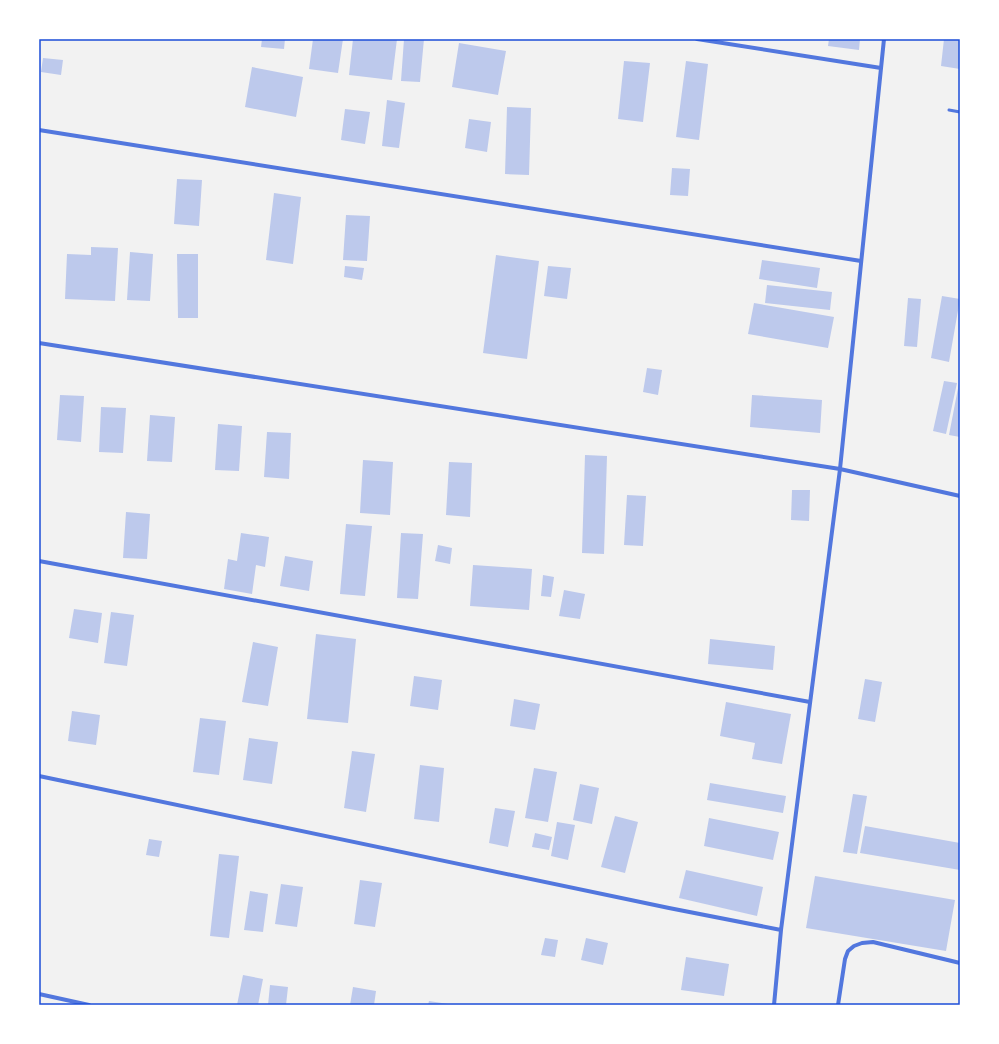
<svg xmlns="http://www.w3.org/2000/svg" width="999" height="1044" font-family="'IBM Plex Sans',sans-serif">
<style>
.building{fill:#bdc9ec}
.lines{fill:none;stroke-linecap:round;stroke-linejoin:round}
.service{stroke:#5277de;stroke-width:3}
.minor{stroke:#5277de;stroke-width:4}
.neatline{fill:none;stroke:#1d4ed8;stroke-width:1.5}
</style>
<rect width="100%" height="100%" fill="#f2f2f2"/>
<!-- building -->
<path class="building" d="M262,39h23l-1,10 -23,-2z
M313,39h30l-5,34 -29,-4z
M353,39h44l-5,41 -43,-5z
M404,39h20l-4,43 -19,-1z
M829,39h31l-1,11 -31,-4z
M944,39h16v30l-19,-3z
M459,43l47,8 -8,44 -46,-8z
M43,58l20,2 -2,15 -20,-3z
M624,61l26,2 -7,59 -25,-3z
M686,61l22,3 -9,76 -23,-3z
M252,67l51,10 -7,40 -51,-10z
M387,100l18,3 -6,45 -17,-2z
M507,107l24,1 -2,67 -24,-1z
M345,109l25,3 -5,32 -24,-4z
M469,119l22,3 -4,30 -22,-4z
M672,168l18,1 -2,27 -18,-1z
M177,179l25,1 -3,46 -25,-2z
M274,193l27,4 -8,67 -27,-4z
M346,215l24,1 -3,45 -24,-1z
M91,247l27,1 -3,53 -50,-2 2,-45 24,1z
M130,252l23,2 -3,47 -23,-1z
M177,254h21v64h-20z
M496,255l43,6 -12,98 -44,-6z
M762,260l58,8 -3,20 -58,-9z
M345,266l19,2 -2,12 -18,-3z
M548,266l23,2 -4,31 -23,-3z
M767,285l65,7 -2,18 -65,-7z
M942,296l18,3 -11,63 -18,-4z
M908,298l13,1 -4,48 -13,-1z
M754,303l80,14 -6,31 -80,-14z
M647,368l15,2 -4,25 -15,-3z
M944,381l13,2 -11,51 -13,-3z
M959,383h1v54l-11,-2z
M60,395l24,1 -3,46 -24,-2z
M752,395l70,5 -2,33 -70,-6z
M101,407l25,1 -3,45 -24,-1z
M150,415l25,2 -3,45 -25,-1z
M218,424l24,2 -3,45 -24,-1z
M267,432l24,1 -2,46 -25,-2z
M585,455l22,1 -3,98 -22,-1z
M363,460l30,2 -3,53 -30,-2z
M449,462l23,1 -2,54 -24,-2z
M792,490h18l-1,31 -18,-1z
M627,495l19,1 -3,50 -19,-1z
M126,512l24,2 -3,45 -24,-1z
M346,524l26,2 -7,70 -25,-2z
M241,533l28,4 -4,30 -9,-2 -4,29 -28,-5 4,-30 9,2z
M401,533l22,1 -5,65 -21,-1z
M438,545l14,3 -2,16 -15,-3z
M285,556l28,5 -4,30 -29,-5z
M473,565l59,4 -3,41 -59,-4z
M543,575l11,2 -3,20 -10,-1z
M564,590l21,4 -5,25 -21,-3z
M74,609l28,4 -4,30 -29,-5z
M111,612l23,3 -7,51 -23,-3z
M316,634l40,5 -8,84 -41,-4z
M710,639l65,7 -2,24 -65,-6z
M253,642l25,5 -10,59 -26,-4z
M414,676l28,4 -4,30 -28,-4z
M865,679l17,3 -7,40 -17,-3z
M514,699l26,5 -5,26 -25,-4z
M726,702l65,12 -9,50 -30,-5 3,-16 -35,-7z
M72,711l28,4 -4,30 -28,-4z
M200,718l26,3 -7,54 -26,-3z
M249,738l29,4 -6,42 -29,-4z
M352,751l23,3 -9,58 -22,-4z
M420,765l24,3 -5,54 -25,-3z
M534,768l23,4 -9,50 -23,-4z
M710,783l76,13 -3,17 -76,-13z
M580,784l19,4 -7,36 -19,-4z
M853,794l14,2 -10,58 -14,-2z
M495,808l20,3 -7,36 -19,-4z
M615,816l23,6 -13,51 -24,-6z
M709,818l70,14 -6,28 -69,-14z
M557,822l18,3 -7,35 -17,-4z
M865,826l95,17v27l-100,-17z
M535,833l17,4 -3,13 -17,-3z
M149,839l13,2 -3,16 -13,-2z
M219,854l20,2 -10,82 -19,-2z
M686,870l77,17 -6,29 -78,-18z
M815,876l140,24 -9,51 -140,-23z
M360,880l22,3 -7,44 -21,-3z
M281,884l22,3 -6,40 -22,-3z
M250,891l18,3 -5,38 -19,-2z
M545,938l13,2 -3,17 -14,-2z
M586,938l22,5 -5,22 -22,-5z
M686,957l43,7 -5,32 -43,-6z
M243,975l20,4 -5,26h-21z
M270,985l18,2 -2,18h-18z
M353,987l23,4 -2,14h-24z
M429,1001l19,3v1h-20z"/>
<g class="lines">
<!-- service -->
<path class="service" d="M949,110l11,2"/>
<!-- minor -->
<path class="minor" d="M697,39l184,29
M39,130l822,131
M39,343l801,126 120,27
M39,561l771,141
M39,776l630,132 112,22
M39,994l50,11
M774,1005l7,-75 59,-461 44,-430
M838,1005l7,-46 3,-8 6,-5 8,-3 11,-1 87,21"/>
</g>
<!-- border -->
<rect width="999" height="1044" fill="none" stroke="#ffffff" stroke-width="80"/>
<rect x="40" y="40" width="919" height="964" class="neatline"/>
</svg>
